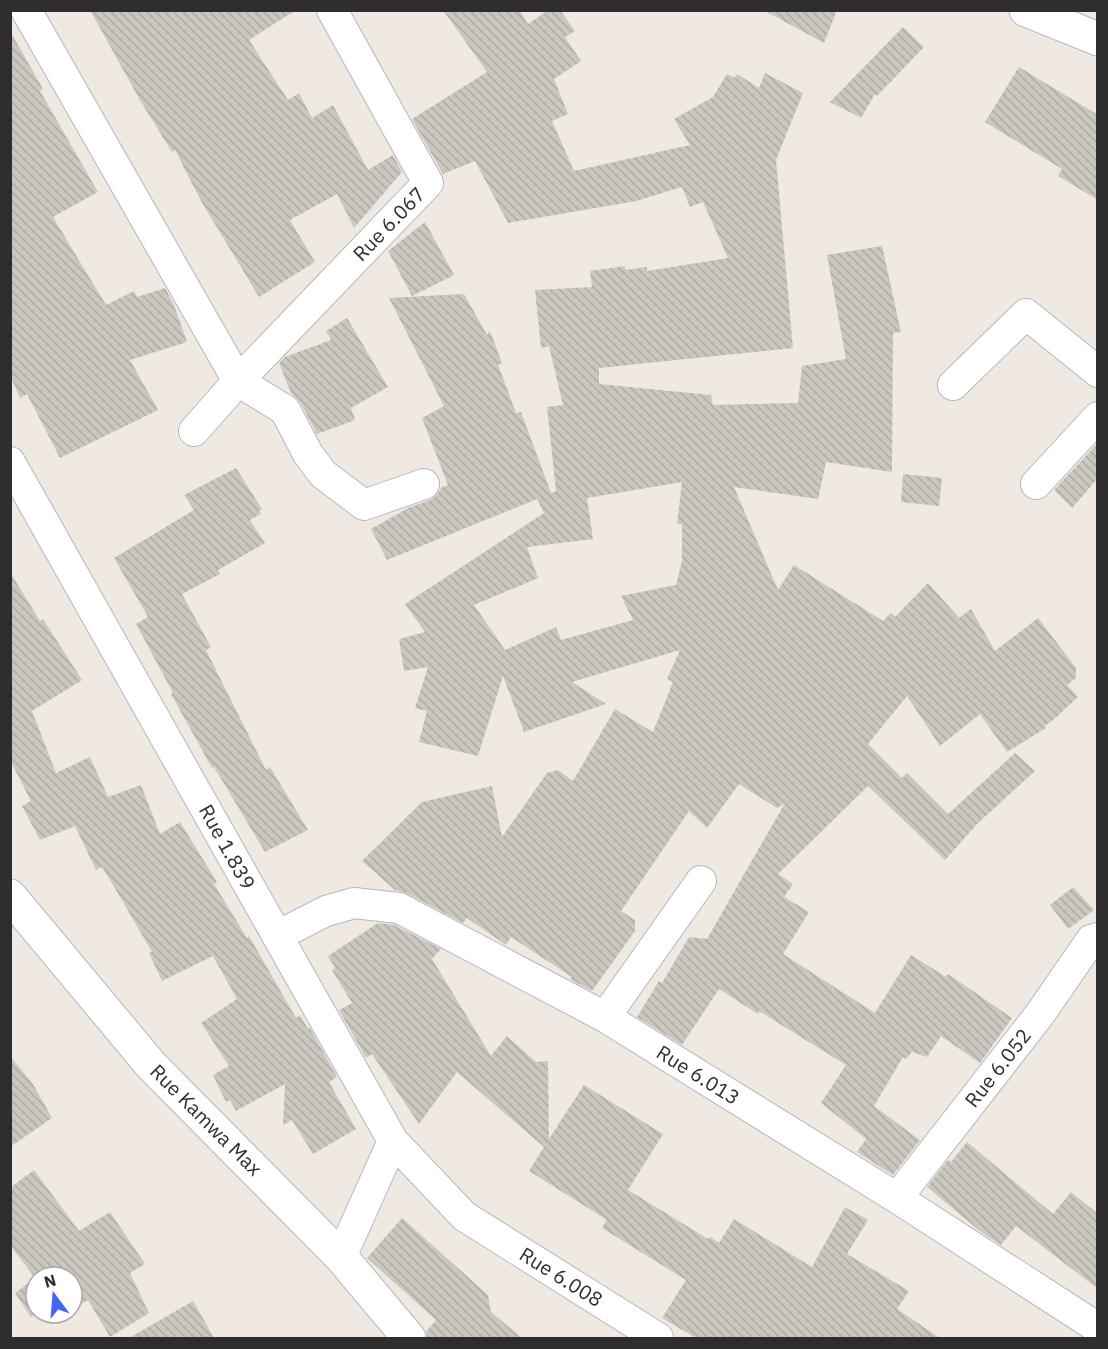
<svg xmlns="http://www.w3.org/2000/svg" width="1108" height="1349" font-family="'IBM Plex Sans',sans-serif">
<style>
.building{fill:url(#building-back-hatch);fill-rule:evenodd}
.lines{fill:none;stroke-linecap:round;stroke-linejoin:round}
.minor-casing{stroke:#b4b7c1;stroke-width:32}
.tertiary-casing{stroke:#b4b7c1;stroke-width:35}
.secondary-casing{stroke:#b4b7c1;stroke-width:35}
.minor{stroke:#fff;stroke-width:30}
.tertiary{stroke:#fff;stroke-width:33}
.secondary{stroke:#fff;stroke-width:33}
.labels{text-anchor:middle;stroke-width:6;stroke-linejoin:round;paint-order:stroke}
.street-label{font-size:20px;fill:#2e2e2e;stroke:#fff}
</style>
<defs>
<pattern id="building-back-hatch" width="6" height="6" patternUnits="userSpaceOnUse" patternTransform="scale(1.5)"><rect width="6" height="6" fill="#cbc7bf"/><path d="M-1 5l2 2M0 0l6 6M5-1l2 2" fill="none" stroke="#afaba4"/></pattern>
</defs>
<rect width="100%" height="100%" fill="#efe9e1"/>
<!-- building -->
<path class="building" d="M90,10h206l-47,30 39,60 11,-7 13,25 21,-13 35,65 25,-15 9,17 -48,56 -17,-34 -47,26 25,42 -56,35 -58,-96 -26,-51 -3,2 -31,-50z
M443,10h76l9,14 20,-14h12l15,21 -10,6 16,24 -27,18 14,35 -16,7 22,50 116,-26 -16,-26 39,-22 14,-23 8,4 2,-4 22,14 6,-15 38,20 -27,67 17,188 -194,20v16l112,11 2,10 85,-2 4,-37 44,-7 -19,-104 55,-9 19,86 -8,1 -1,139 -66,-10 -8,37 -84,-12 44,103 16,-25 89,56 8,-8 4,4 33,-34 31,35 12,-9 24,42 43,-33 38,50v10l-9,7 11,12 -25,23 -8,6 1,2 -39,24 -27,-38 -40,32 -33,-50 -39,48 34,34 5,-5 41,41 67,-61 20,18 -58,53 -32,36 -77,-74 -90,88 15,10 -9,13 25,15 -26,42 92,59 36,-58 35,22 2,-3 64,44 -32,45 -39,-27 -14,21 -15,-5 -6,7 -3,-2 -29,49 46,34 -27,35 -36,-23 9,-13 -45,-36 25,-38 -87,-54 -1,3 -39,-25 -37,56 -45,-28 22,-36 3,2 27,-46 18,2 78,-136 -8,5 -38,-24 -32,44 -18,-17 -68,100 14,9v11l-43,60 -22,-12 2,-2 -61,-40 -5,8 -39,-27 -4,5 -56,-30 -12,-3 -33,-29 60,-59 70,-16 10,51 45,-64 11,-3 15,11 42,-72 38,23 20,-50 -6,-3 13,-29 -108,32 34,22 -82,28 -21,-56 -25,80 -59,-14 8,-31 -12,-3 13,-41 -24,4 -5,-32 26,-7 -20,-28 139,-91 -7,-14 -150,61 -16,-31 37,-21 22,-8 7,-5 4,-7 7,-3 -26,-67 22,-12 -55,-108 75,-4 23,41 3,-4 12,32 -4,2 18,48 5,-1 30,81 5,-2 -9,-84 16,-2 -14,-59 -8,2 -6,-58 57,-3 -2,-16 35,-5v4l22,-3v4l81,-13 -25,-56 -13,5 -8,-20 -46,14 -128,22 -33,-62 -32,13 -31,-55 75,-47zM682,482l-5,42h5v37l-6,24 -55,11 12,24 -72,20 -5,-13 -51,23 -31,-45 64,-27 -11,-31 66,-8 -6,-41z
M763,10h74l-13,33z
M903,27l21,20 -47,49 -2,-2 -14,24 -31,-16z
M10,31l33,58 -3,2 58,101 -45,25 53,88 28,-14 3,6 28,-9 9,17 13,37 -57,18 28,50 -98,48 -33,-64 -7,4 -10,-23z
M1019,67l79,48v85l-40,-24 4,-7 -77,-47z
M425,222l29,53 -42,21 -24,-45z
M347,318l41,69 -37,21 4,12 -38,14 -17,-32 -9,-9 -12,-30 6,-6 46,-17 -5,-9z
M1098,443v35l-26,30 -18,-18z
M236,468l26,41 -3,2 2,3 -11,6 15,23 -47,27 2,4 -38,20 29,53 -5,3 60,120 4,-3 38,63 -43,22 -51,-85 -2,1 -41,-74 2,-1 -37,-69 12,-7 -34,-59 80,-48 -10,-15z
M903,474l39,4 -3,28 -38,-4z
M10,572l30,49 3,-2 39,61 -50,31 24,62 34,-16 18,40 33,-12 19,49 20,-12 37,60 -3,2 33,54 2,-2 47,82 4,-3 8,14 2,-1 27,49 -8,5 27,47 -43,25 -21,-34 -9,5 2,-41 -49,27 -6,-11 -4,2 -13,-27 16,-9 -28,-43 36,-24 -24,-43 -51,25 -13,-28 3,-1 -36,-62 -14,-23 -6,3 -21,-44 -35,14 -18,-34 9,-5 -21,-41z
M1073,887l21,23 -26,19 -18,-24z
M378,923l16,2 47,24 -9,10 59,97 16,-20 29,26 12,-1 1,78 35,-54 79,49 -35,56 80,49 2,-2 9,6 15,-24 78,48 33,-60 23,13 -21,34 62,37 -12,18 43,29h-244l-34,-20 24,-38 -84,-52 5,-8 -78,-49 15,-24 -87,-75 -38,52 -47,-70 -6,4 -27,-48 13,-7 -20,-33 3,-2 -7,-12z
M10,1056l23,28 19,34 -42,29z
M967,1142l86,72 18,-22 27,22v75l-82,-63 -15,19 -21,-14 -53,-44 21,-27 3,2z
M34,1170l45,61 31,-19 35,52 -15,9 19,40 -39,24 -22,-37 -16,10v-33h-36v36h2l-7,4 -16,-24 20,-15 -25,-33v-57z
M402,1218l86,77 3,17 31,26h-95l-1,-6 10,-12 -69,-62z
M193,1301l21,37h-85z"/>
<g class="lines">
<!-- minor casing -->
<g class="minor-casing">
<path id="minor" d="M26,10l212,371 47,29 23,44 15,20 41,31 60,-21
M953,385l73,-71 72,58
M194,431l44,-50 190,-198 -96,-173
M10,462l383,679 71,75 194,122
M1036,484l62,-67
M277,936l49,-25 28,-8 45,5 206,109 292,181 201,130
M605,1017l96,-136
M897,1198l143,-184 51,-74 7,-2
M341,1257l52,-116"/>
</g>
<!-- tertiary casing -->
<g class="tertiary-casing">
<path id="tertiary" d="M1026,10l72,29"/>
</g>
<!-- secondary casing -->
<g class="secondary-casing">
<path id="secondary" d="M10,896l141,169 190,192 68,81"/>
</g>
<!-- minor -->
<use href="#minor" class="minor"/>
<!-- tertiary -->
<use href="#tertiary" class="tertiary"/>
<!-- secondary -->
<use href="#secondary" class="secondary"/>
</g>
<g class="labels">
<!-- street labels -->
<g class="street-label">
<text transform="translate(389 224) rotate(-46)" y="7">Rue 6.067</text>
<text transform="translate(227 847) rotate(61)" y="7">Rue 1.839</text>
<text transform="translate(998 1068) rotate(-52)" y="7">Rue 6.052</text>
<text transform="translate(698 1075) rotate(32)" y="7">Rue 6.013</text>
<text transform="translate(206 1120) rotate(45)" y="7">Rue Kamwa Max</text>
<text transform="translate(561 1277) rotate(32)" y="7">Rue 6.008</text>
</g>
</g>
<!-- border -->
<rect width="1108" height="1349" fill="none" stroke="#2e2e2e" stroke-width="24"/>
<!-- north arrow -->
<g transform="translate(54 1295) rotate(344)"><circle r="28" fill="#ffffff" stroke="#ababab" stroke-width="1.5"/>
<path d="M0-4.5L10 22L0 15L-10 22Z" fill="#4264fb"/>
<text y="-9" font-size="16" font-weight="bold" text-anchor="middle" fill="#2e2e2e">N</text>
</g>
</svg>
